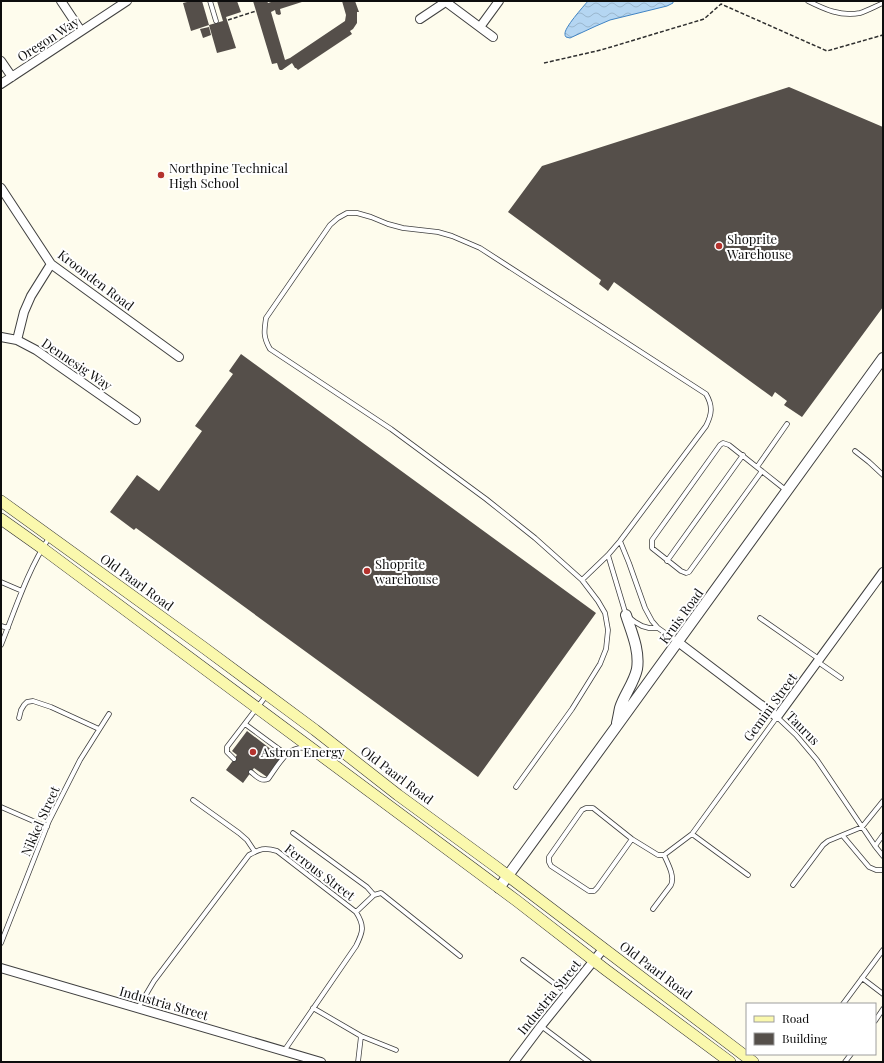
<svg xmlns="http://www.w3.org/2000/svg" width="884" height="1063" font-family="'Playfair Display',serif">
<style>
.water{fill:url(#water-waves);stroke:#4184c4}
.building{fill:#554f4a}
.lines{fill:none;stroke-linecap:round;stroke-linejoin:round}
.service-casing{stroke:#404040;stroke-width:5.5}
.minor-casing{stroke:#404040;stroke-width:10}
.tertiary-casing{stroke:#404040;stroke-width:12}
.secondary-casing{stroke:#2f2f2f;stroke-width:12}
.path{stroke:#2f2f2f;stroke-width:1.5;stroke-dasharray:4 2;stroke-linecap:butt}
.service{stroke:#fff;stroke-width:4}
.minor{stroke:#fff;stroke-width:8}
.tertiary{stroke:#fff;stroke-width:10}
.secondary{stroke:#faf8ad;stroke-width:11}
.poi-dot{fill:#b4332e;stroke:#fff;stroke-width:1.5}
.labels{text-anchor:middle;stroke-width:4;stroke-linejoin:round;paint-order:stroke}
.street-label{font-size:13px;fill:#0d0d0d;stroke:#fff}
.poi-label{font-size:13px;fill:#0d0d0d;stroke:#fff;text-anchor:start}
</style>
<defs>
<pattern id="water-waves" width="16" height="10" patternUnits="userSpaceOnUse"><rect width="16" height="10" fill="#b5d6f2"/><path d="M0 5q4-4 8 0t8 0" fill="none" stroke="#9ab6ce"/></pattern>
</defs>
<rect width="100%" height="100%" fill="#fefced"/>
<!-- water -->
<path class="water" d="M588,1h85v2l-6,3 -57,14 -14,6 -26,12 -4,-1c-1,-1 -1,-2 -1,-3 -1,-6 18,-27 23,-33z"/>
<!-- building -->
<path class="building" d="M191,1h11l7,24 -18,6 -8,-28z
M217,1h20l4,11 -15,5 10,31 -19,5 -8,-28 14,-4z
M253,1h14l1,2 3,-1 -1,-1h35l-25,8 1,5 -2,1 -3,-1 -1,-4 -4,2 14,48 5,-2 55,-37 1,-6 -4,-14h13l4,11h-2v11l-4,6 -3,2 2,3 -54,36 -2,-2h-1l-3,-5 -10,7h-2l-1,-1 -2,-6 -5,1z
M209,27l2,8 -8,3 -3,-9z
M789,87l94,40v180l-81,110 -18,-12 3,-4 -12,-9 -3,5 -158,-115 -6,9 -9,-7 2,-4 -93,-68 34,-46z
M241,354l355,259 -118,164 -342,-249 -2,2 -24,-18 27,-37 22,16 43,-60 -7,-5 38,-52 -4,-3z
M247,731l34,26 -14,20 -13,-9 -11,15 -17,-13 11,-15 -5,-4z"/>
<g class="lines">
<!-- service casing -->
<g class="service-casing">
<path id="service" d="M210,1l6,20
M808,1c16,8 33,16 52,12 7,-2 16,-7 23,-10
M855,451l14,11 14,13
M757,467l30,-43
M762,471l-73,101 -3,1 -5,-2 -29,-23v-8l68,-95 3,-2 6,2 58,46
M620,541l9,22 16,45 7,13 6,7 20,14
M608,555l18,60 9,7 7,4 7,2h9
M667,561l76,-106
M1,582l21,9
M760,618l59,41
M1,626l7,2
M1,645c14,-35 27,-76 48,-107
M818,662l23,16
M19,718l2,-8 3,-5 3,-3 6,-1 18,6 48,22
M245,724l42,31
M234,759l-7,-7v-5l39,-51
M251,772c5,4 10,10 17,7 10,-13 19,-34 38,-31
M516,787l56,-78 28,-45 6,-15 2,-19 -3,-17 -7,-12 -16,-21 -47,-42 -49,-39 -95,-70 -121,-80c-7,-12 -6,-18 -4,-31l64,-93 8,-7 9,-5h10l14,4 17,7 15,4 35,4 14,4 28,12 226,146c7,12 6,20 0,32l-86,115 -12,14 -26,25
M193,800l46,33 8,7 8,12
M1,807l46,20
M293,833l74,54 7,8
M692,834l56,41
M843,836l26,31 7,3h7
M632,839l-35,49 -3,3h-5l-38,-25 -2,-4v-5l33,-47 4,-2h7l39,31 26,16h6l28,-21 85,-117 19,18 21,25 58,86 8,10
M875,846l8,-11
M793,885l30,-40 5,-4 34,-14 21,-26
M653,909l18,-24c4,-9 -3,-21 -7,-30
M356,912l18,-17 7,-2 79,63
M1,943l48,-122 31,-61 29,-46
M523,960l44,33
M862,978l21,16
M843,1004l40,-54
M138,1008l16,-27 95,-126c11,-6 15,-8 28,-4l79,61c9,14 7,20 0,34l-72,105
M313,1008l48,28 -3,26
M875,1021l8,-12
M541,1026l48,36
M361,1036l35,14
M845,1062l6,-8"/>
</g>
<!-- minor casing -->
<g class="minor-casing">
<path id="minor" d="M61,1l20,30
M446,2l47,35
M420,19l27,-18
M480,27l19,-26
M1,61l11,16
M1,84l126,-83
M1,188l50,76 128,93
M1,337l16,3 19,10 100,70
M17,340l7,-28 7,-16 20,-32
M678,642l99,75 106,-145
M1,968l320,94
M514,1062l27,-36 63,-78"/>
</g>
<!-- tertiary casing -->
<g class="tertiary-casing">
<path id="tertiary" d="M617,723c1,-4 2,-10 3,-15 4,-13 14,-25 17,-39 3,-19 -6,-38 -11,-54
M499,888l117,-161 267,-369"/>
</g>
<!-- secondary casing -->
<g class="secondary-casing">
<path id="secondary" d="M1,501l202,146 112,83 83,65 97,71 258,196
M1,519l41,29 475,353 89,69 124,92"/>
</g>
<!-- path -->
<path class="path" d="M228,20l28,-9
M544,63l57,-13 103,-31 17,-15 106,47 56,-16"/>
<!-- service -->
<use href="#service" class="service"/>
<!-- minor -->
<use href="#minor" class="minor"/>
<!-- tertiary -->
<use href="#tertiary" class="tertiary"/>
<!-- secondary -->
<use href="#secondary" class="secondary"/>
</g>
<!-- markers -->
<g class="poi-dot">
<circle cx="161" cy="175" r="4"/>
<circle cx="719" cy="246" r="4"/>
<circle cx="367" cy="571" r="4"/>
<circle cx="253" cy="752" r="4"/>
</g>
<g class="labels">
<!-- street labels -->
<g class="street-label">
<text transform="translate(48 39) rotate(-33)" y="5">Oregon Way</text>
<text transform="translate(96 280) rotate(37)" y="5">Kroonden Road</text>
<text transform="translate(77 364) rotate(34)" y="5">Dennesig Way</text>
<text transform="translate(137 582) rotate(36)" y="5">Old Paarl Road</text>
<text transform="translate(681 616) rotate(-54)" y="5">Kruis Road</text>
<text transform="translate(770 707) rotate(-54)" y="5">Gemini Street</text>
<text transform="translate(803 728) rotate(46)" y="5">Taurus</text>
<text transform="translate(397 775) rotate(37)" y="5">Old Paarl Road</text>
<text transform="translate(40 821) rotate(-66)" y="5">Nikkel Street</text>
<text transform="translate(320 872) rotate(37)" y="5">Ferrous Street</text>
<text transform="translate(656 970) rotate(37)" y="5">Old Paarl Road</text>
<text transform="translate(549 997) rotate(-51)" y="5">Industria Street</text>
<text transform="translate(164 1003) rotate(16)" y="5">Industria Street</text>
</g>
<!-- poi labels -->
<g class="poi-label">
<text x="169" y="173">Northpine Technical<tspan x="169" dy="15">High School</tspan></text>
<text x="727" y="244">Shoprite<tspan x="727" dy="15">Warehouse</tspan></text>
<text x="375" y="569">Shoprite<tspan x="375" dy="15">warehouse</tspan></text>
<text x="261" y="757">Astron Energy</text>
</g>
</g>
<!-- border -->
<rect width="884" height="1063" fill="none" stroke="#0d0d0d" stroke-width="4"/>
<!-- legend -->
<rect x="746" y="1003" width="130" height="52" fill="#ffffff" stroke="#9e9e9e"/>
<rect x="754" y="1016" width="20" height="6" fill="#faf8ad" stroke="#9e9e9e"/>
<text x="782" y="1023" font-size="12" fill="#0d0d0d">Road</text>
<rect x="754" y="1033" width="20" height="12" fill="#554f4a" stroke="#9e9e9e"/>
<text x="782" y="1043" font-size="12" fill="#0d0d0d">Building</text>
</svg>
